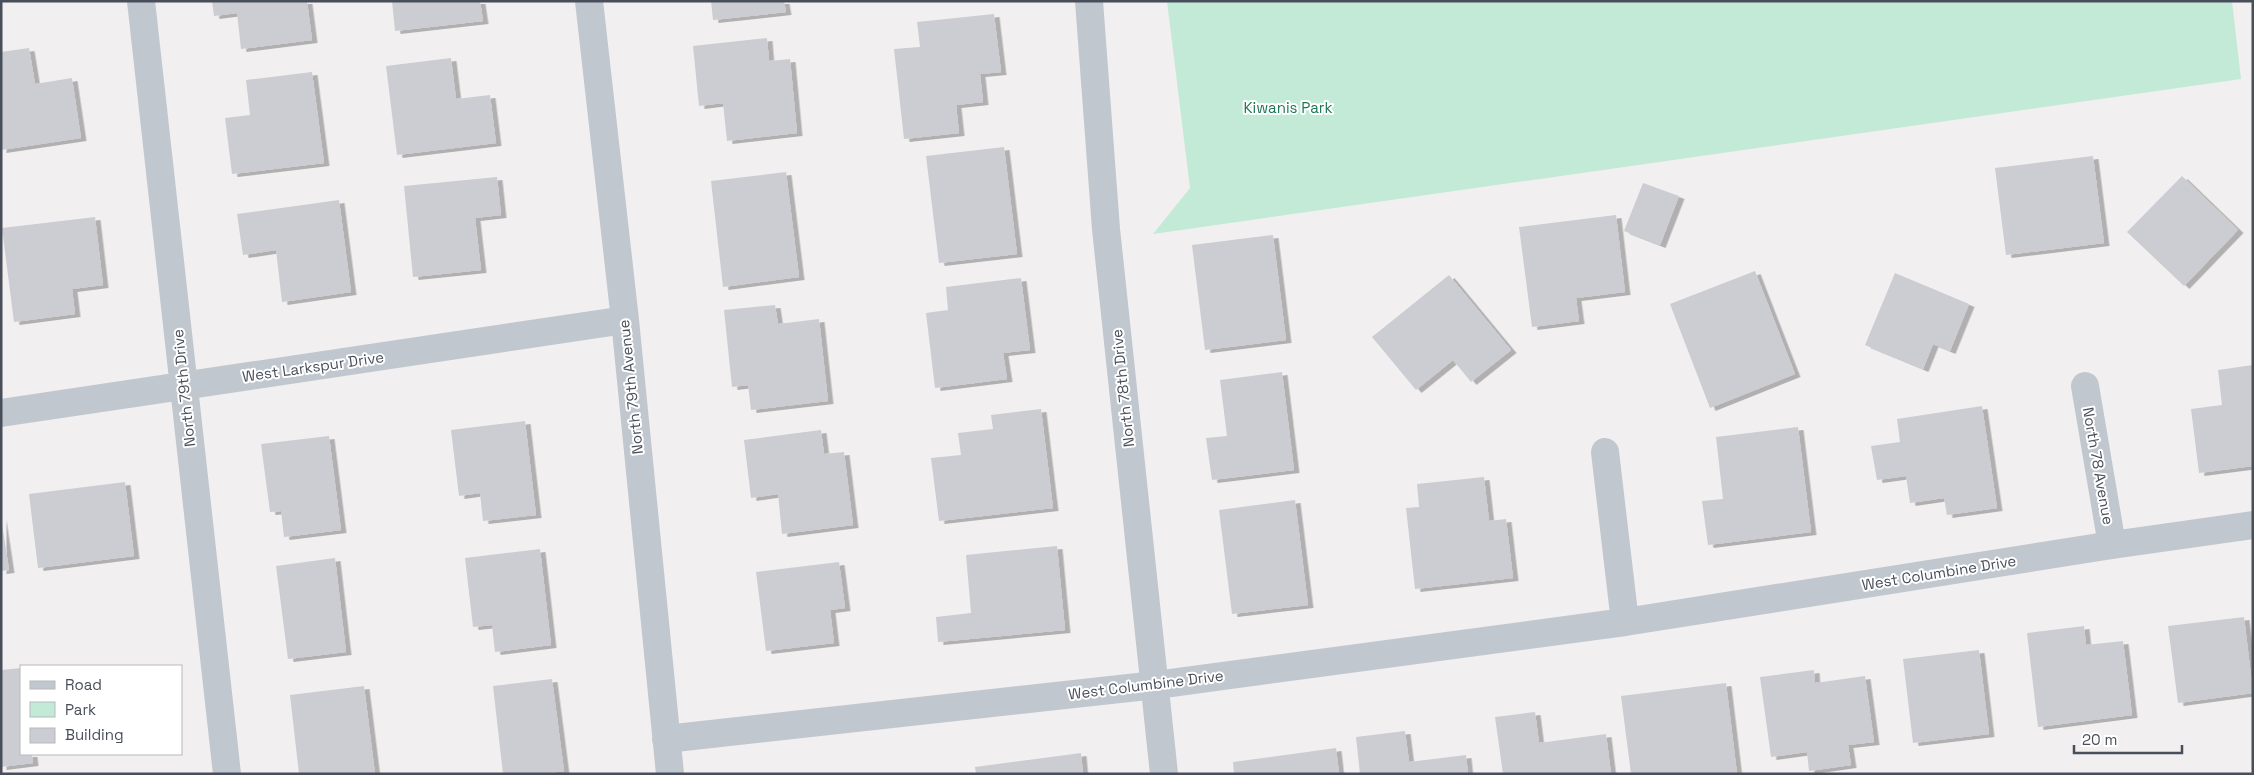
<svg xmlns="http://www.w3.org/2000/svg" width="2254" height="775" font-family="'Space Grotesk',sans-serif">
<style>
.green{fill:#c2ead7}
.building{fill:#cccdd3;filter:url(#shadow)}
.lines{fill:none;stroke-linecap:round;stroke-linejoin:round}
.minor{stroke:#c1c7cf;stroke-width:28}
.labels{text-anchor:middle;stroke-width:4;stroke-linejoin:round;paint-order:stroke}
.park-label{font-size:15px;fill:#207557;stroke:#fff}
.street-label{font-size:15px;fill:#494f5a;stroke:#fff}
</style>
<defs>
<filter id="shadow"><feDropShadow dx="5.5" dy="3" stdDeviation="0" flood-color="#0004"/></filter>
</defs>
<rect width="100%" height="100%" fill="#f1efef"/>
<!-- green -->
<path class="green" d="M1167,1h1065l9,78 -1088,155 37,-46z"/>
<!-- building -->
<path class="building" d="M212,1h95l5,39 -71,9 -4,-36 -23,3z
M392,1h88l3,20 -88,10z
M711,1h73l2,11 -73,8z
M994,14l7,58 -21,2 3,28 -27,3 3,28 -55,6 -10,-90 26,-2 -3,-25z
M767,38l2,23 21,-2 7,74 -70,8 -4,-38 -24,3 -6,-60z
M29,48l6,36 37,-6 9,60 -80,12v-98z
M451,58l5,41 34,-4 6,48 -99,12 -11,-89z
M312,72l12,91 -92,11 -7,-56 25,-3 -4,-35z
M1004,147l13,107 -78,9 -13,-107z
M2093,156l11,87 -98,12 -11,-87z
M786,172l13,105 -76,10 -12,-106z
M2182,176l56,54 -54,56 -57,-54z
M497,177l4,38 -26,3 6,52 -68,7 -9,-91z
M1643,183l36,13 -19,49 -36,-14z
M339,200l12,92 -69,10 -6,-52 -33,5 -6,-41z
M1616,215l9,77 -49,6 3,23 -47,6 -13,-100z
M95,217l8,68 -31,4 3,25 -61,8 -12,-94z
M1273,235l13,105 -81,10 -13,-105z
M1755,271l40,103 -85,34 -40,-104z
M1895,273l74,31 -19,47 -17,-7 -10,25 -58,-24z
M1449,275l62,75 -40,32 -18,-22 -37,30 -44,-53z
M1021,278l9,72 -27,3 4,26 -72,9 -9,-75 22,-3 -2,-23z
M775,305l3,19 41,-5 9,82 -77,9 -3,-25 -16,2 -8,-77z
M2253,365v101l-54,7 -8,-64 31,-4 -4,-35z
M1282,372l12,98 -82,10 -6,-42 21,-2 -7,-56z
M1982,406l15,102 -50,7 -3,-17 -34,5 -4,-27 -29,4 -6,-34 29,-4 -3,-23z
M1041,409l12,99 -114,13 -8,-63 30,-3 -3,-22 35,-4 -2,-14z
M525,421l11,94 -53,6 -3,-28 -21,3 -8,-66z
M1798,427l13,105 -103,13 -6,-44 21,-2 -7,-62z
M821,430l3,24 20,-2 9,73 -71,9 -4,-40 -27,4 -7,-58z
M329,436l12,94 -57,7 -3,-26 -11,1 -9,-68z
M1484,477l5,44 17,-2 7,59 -98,11 -9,-81 13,-1 -2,-23z
M125,482l9,74 -96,12 -9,-74z
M1295,500l13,105 -76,9 -13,-104z
M1,517l8,53 -8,1z
M1057,546l8,84 -127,12 -2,-25 35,-4 -5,-58z
M540,549l11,96 -56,7 -3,-27 -19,2 -8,-69z
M335,558l11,94 -58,7 -12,-93z
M839,562l6,46 -15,2 4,33 -68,8 -10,-79z
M2244,617l9,76 -75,10 -10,-77z
M2084,626l2,19 37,-4 9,74 -94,12 -11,-94z
M1979,650l10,84 -76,9 -10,-84z
M21,668v86h11l1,9 -32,4v-97z
M1814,670l1,13 50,-7 9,66 -26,3 3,20 -42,6 -2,-19 -36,5 -11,-80z
M552,679l12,92 -21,3h-40l-10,-88z
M1726,683l11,91h-106l-10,-78z
M364,686l11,88h-76l-9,-79z
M1535,712l4,31 67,-9 5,40h-108l-8,-57z
M1405,731l4,31 57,-7 2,19h-108l-4,-37z
M1336,748l3,26h-105l-1,-12z
M1081,753l2,21h-107l-1,-7z"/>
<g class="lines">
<!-- minor -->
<path class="minor" d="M141,1l86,773
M589,1l36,319 45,454
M1089,1l17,228 58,545
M2085,386l27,159
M1,413l624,-93
M1605,452l20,170
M666,739l490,-54 469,-63 487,-77 141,-20"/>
</g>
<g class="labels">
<!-- park labels -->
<g class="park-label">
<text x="1288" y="113">Kiwanis Park</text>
</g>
<!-- street labels -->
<g class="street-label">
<text transform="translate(313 367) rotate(-8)" y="5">West Larkspur Drive</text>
<text transform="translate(631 387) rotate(-96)" y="5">North 79th Avenue</text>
<text transform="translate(184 388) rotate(-96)" y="5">North 79th Drive</text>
<text transform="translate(1123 388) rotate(-96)" y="5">North 78th Drive</text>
<text transform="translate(2098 466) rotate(80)" y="5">North 78 Avenue</text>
<text transform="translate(1939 573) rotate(-9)" y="5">West Columbine Drive</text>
<text transform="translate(1146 685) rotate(-7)" y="5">West Columbine Drive</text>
</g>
</g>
<!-- border -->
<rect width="2254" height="775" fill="none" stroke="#494f5a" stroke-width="5"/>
<!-- legend -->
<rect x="20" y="665" width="162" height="90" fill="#ffffff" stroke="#b6b9bd"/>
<rect x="30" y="681" width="25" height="8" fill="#c1c7cf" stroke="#b6b9bd"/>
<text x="65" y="690" font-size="15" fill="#494f5a">Road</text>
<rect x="30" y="702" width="25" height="15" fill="#c2ead7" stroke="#b6b9bd"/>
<text x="65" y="715" font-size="15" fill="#494f5a">Park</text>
<rect x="30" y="728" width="25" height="15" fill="#cccdd3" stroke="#b6b9bd"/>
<text x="65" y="740" font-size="15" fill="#494f5a">Building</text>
<!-- scale -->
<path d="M2074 745v8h108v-8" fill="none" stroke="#494f5a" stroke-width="2.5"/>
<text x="2082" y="745" font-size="15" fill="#494f5a" stroke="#ffffff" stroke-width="4" paint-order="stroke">20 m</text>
</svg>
